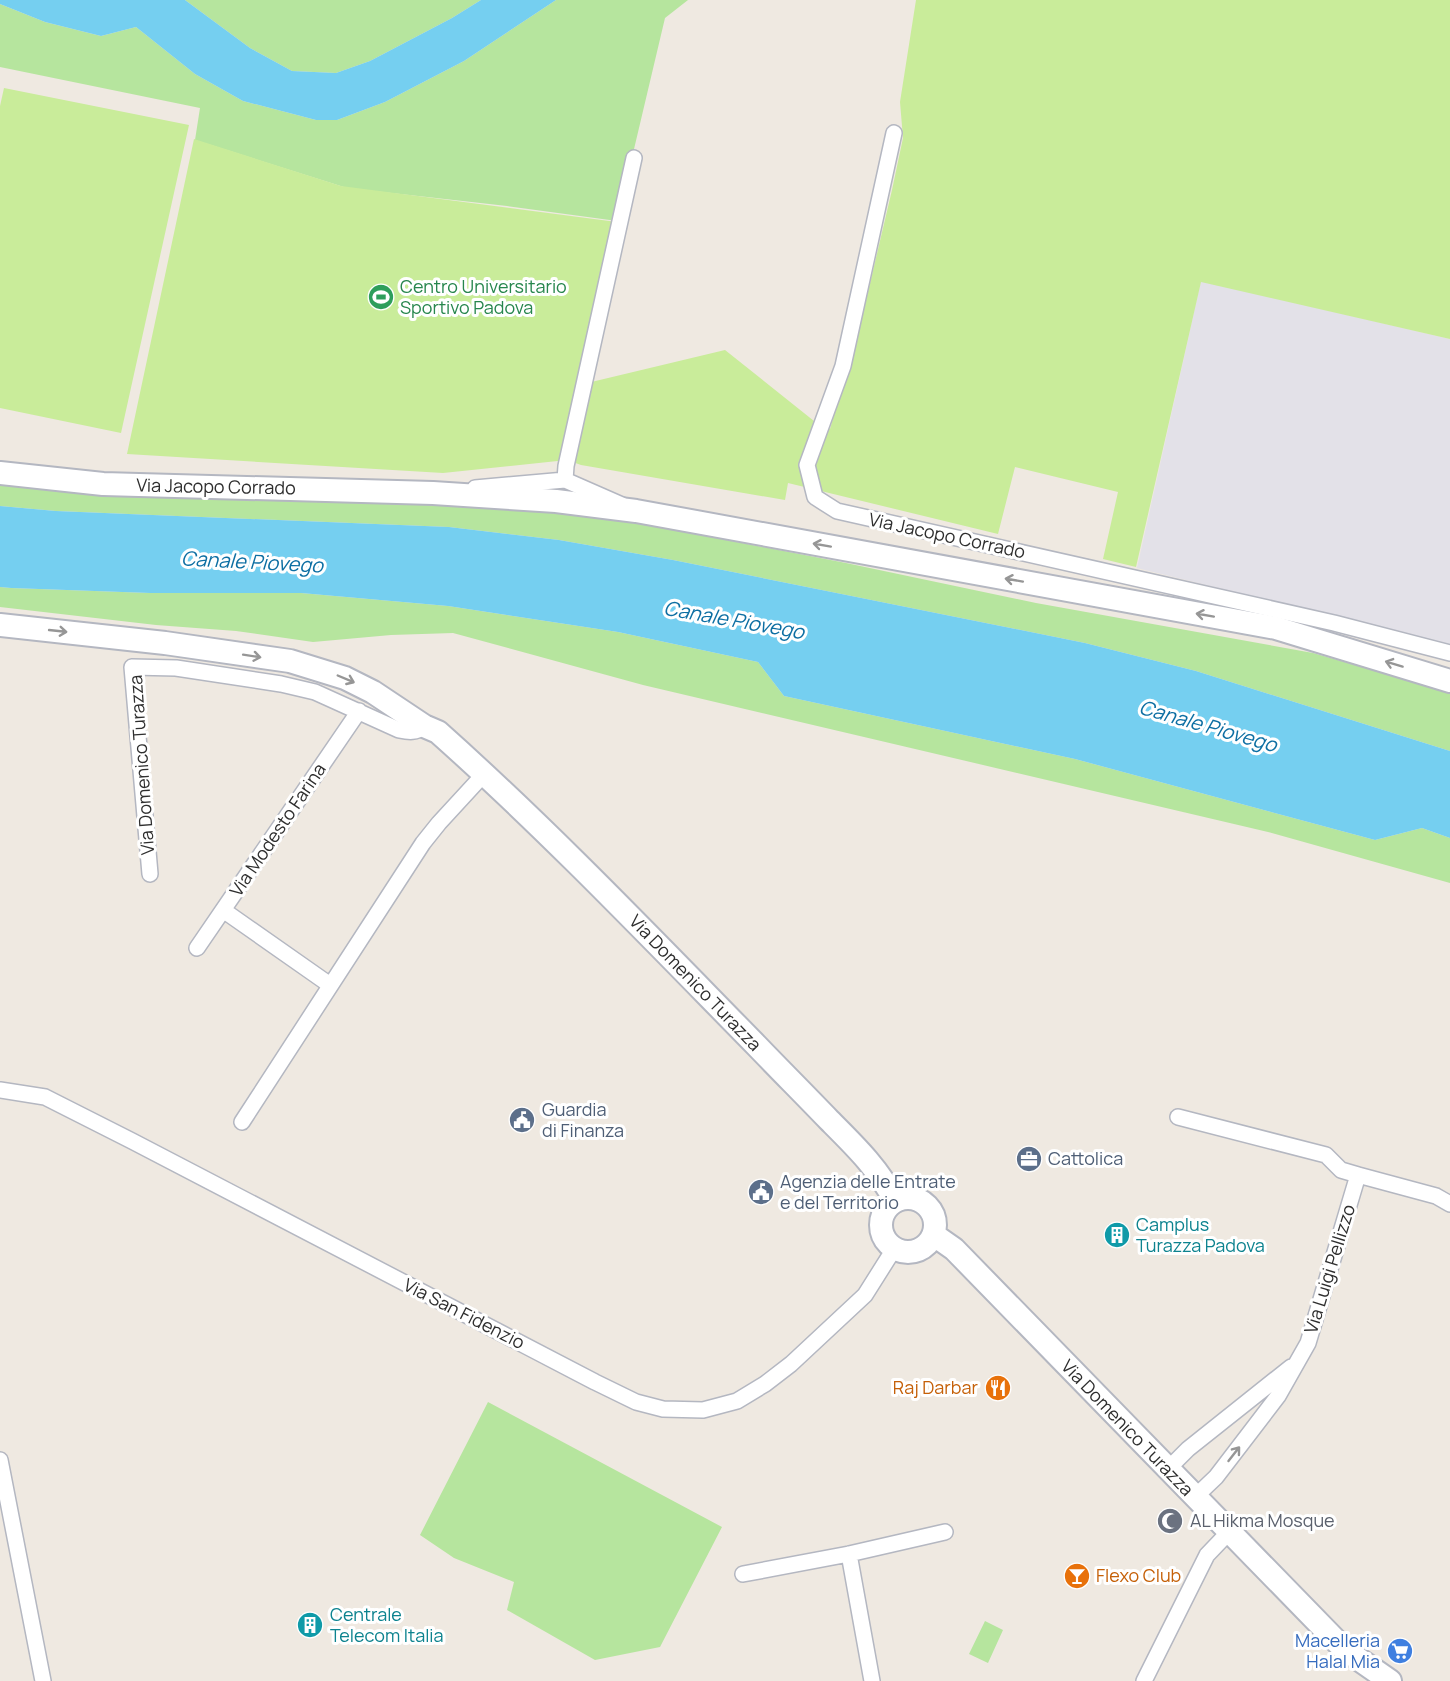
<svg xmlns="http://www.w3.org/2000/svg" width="1450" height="1681" font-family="Manrope,sans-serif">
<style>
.industrial{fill:#e3e1e8}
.green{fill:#b6e59e}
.pitch{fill:#c9ec9a}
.water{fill:#75cff0}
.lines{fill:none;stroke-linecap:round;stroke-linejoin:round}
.minor-casing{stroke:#b4b7c1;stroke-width:18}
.secondary-casing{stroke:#b4b7c1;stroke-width:26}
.minor{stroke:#fff;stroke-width:15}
.secondary{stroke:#fff;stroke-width:22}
.oneway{stroke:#969696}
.labels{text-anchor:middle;stroke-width:6;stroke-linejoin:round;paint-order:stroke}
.leisure-label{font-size:18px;fill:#27864d;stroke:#fff;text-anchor:start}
.street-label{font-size:18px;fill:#2e2e2e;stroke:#fff}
.service-label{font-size:18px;fill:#4e5e75;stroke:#fff;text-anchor:start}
.culture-label{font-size:18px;fill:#0d838f;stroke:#fff;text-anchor:start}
.food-label{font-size:18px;fill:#c56008;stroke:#fff;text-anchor:end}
.worship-label{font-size:18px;fill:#5b616d;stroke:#fff;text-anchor:start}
.shop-label{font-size:18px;fill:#366cbe;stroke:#fff;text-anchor:end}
.water-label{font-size:20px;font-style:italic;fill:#0d6fa3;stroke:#fff}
</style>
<rect width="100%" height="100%" fill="#efe9e1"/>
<!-- industrial -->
<path class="industrial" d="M1201,281l249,58v306l-313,-77z"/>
<!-- green -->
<path class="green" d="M185,0h296l-29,18 -82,43 -34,12 -44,-2 -42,-23z
M556,0h132l-23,18 -48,203 -110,-15 -160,-18 -152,-48 5,-32 -200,-41v-63l45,18 56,14 35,-9 59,47 48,27 73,19h21l48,-18 79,-41z
M0,478l435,18 114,15 110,16 187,36 190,40 277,50 137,39v59l-254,-80 -111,-28 -412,-83 -114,-20 -110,-13 -393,-16 -56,-5z
M0,587l11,1 139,5h151l147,13 170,26 140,30 26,34 291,63 300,81 47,-12 28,10v45l-182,-51 -625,-147 -190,-52 -62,2 -78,7 -77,-11 -80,-6 -156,-18z
M488,1402l234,125 -62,120 -65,13 -88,-50 7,-28 -60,-24 -34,-23z
M985,1621l18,9 -15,33 -19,-9z"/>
<!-- pitch -->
<path class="pitch" d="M916,0h534v339l-249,-57 -65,285 -33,-8 15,-67 -103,-25 -17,67 -210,-51 -3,17 -204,-35 -14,-5 -124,13 -316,-19 67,-315 147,47 276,36 -34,162 142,-34 89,71 16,8 33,-116 29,-123 11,-52 -3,-36z
M4,88l185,37 -68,308 -121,-25v-302z"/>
<!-- water -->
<path class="water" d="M0,0h185l65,48 42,23 44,2 34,-12 82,-43 29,-18h75l-92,61 -79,41 -48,18h-21l-73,-19 -48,-27 -59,-47 -35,9 -56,-14 -45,-18z
M0,506l56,5 393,16 110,13 114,20 412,83 111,28 254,80v87l-28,-10 -47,12 -300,-81 -291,-63 -26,-34 -140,-30 -170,-26 -147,-13h-151l-139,-5 -11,-1z"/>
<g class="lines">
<!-- minor casing -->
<g class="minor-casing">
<path id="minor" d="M894,133l-51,233 -36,99 8,32 22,14 497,112 116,30
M565,480l1,-14 68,-308
M475,488l90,-8 57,25
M150,874l-18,-207 44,1 105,16 34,8 84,38c10,2 17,3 25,-4
M223,910l107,75
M197,948l162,-237
M0,1090l45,7 87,44 463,241 41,20 27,7 40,1 34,-9 28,-17 26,-20 74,-69 29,-46
M1178,1117l148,38 15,15 17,5
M242,1122l181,-279 16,-20 46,-50
M0,1460l43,221
M1168,1469l20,-20 103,-82
M1195,1497l21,-20 62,-81 30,-53 50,-168 78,21 14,8
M849,1554l23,127
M743,1574l106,-20 96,-22
M1144,1681l63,-126 22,-23"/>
</g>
<!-- secondary casing -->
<g class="secondary-casing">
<path id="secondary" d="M0,473l103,11 330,9 123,8 80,10 640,117 174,53
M0,625l165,18 125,18 55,17 28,14 51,34 14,6c111,99 214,207 318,313 24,25 49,50 73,75 25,25 50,49 66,81
M881 1225a27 27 0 1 1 54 0a27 27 0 1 1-54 0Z
M934,1235l20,14 390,400 46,32"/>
</g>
<!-- minor -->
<use href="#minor" class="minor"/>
<!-- secondary -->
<use href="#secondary" class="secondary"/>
</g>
<!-- one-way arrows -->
<defs><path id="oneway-shaft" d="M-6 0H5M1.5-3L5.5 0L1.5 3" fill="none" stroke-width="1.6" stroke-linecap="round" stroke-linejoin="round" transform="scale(1.5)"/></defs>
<g class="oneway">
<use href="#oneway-shaft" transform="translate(822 545) rotate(-170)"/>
<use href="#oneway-shaft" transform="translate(1014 580) rotate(-170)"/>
<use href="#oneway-shaft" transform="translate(1205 615) rotate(-170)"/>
<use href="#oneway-shaft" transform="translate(58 631) rotate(6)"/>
<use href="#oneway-shaft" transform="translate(252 656) rotate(9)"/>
<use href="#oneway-shaft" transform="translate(1394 664) rotate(-163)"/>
<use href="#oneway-shaft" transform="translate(346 679) rotate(23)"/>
<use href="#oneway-shaft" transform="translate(1234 1454) rotate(-52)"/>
</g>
<!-- icons -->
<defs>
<g id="stadium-disc" transform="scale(1.35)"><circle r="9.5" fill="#2e9e5b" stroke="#fff"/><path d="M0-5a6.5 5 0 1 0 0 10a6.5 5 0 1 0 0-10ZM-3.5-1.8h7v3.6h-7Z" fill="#fff"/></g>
<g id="civic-disc" transform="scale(1.35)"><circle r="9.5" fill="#5c6f8a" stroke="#fff"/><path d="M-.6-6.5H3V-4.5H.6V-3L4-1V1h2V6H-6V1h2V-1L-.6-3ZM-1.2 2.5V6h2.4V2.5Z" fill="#fff"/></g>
<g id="office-disc" transform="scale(1.35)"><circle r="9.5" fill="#5c6f8a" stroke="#fff"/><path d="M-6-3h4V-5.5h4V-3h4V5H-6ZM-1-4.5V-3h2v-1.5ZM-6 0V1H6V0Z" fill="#fff"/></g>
<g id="building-disc" transform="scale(1.35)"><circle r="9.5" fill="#0f9aa8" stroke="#fff"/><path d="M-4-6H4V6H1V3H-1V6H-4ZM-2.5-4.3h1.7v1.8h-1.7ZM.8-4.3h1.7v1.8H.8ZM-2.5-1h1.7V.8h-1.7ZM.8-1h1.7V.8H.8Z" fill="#fff"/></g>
<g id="restaurant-disc" transform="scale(1.35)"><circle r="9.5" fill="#e8710a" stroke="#fff"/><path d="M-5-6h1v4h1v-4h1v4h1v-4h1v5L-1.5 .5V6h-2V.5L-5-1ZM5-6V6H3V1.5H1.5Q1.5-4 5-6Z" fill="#fff"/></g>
<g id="mosque-disc" transform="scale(1.35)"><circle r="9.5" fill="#6b7280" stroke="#fff"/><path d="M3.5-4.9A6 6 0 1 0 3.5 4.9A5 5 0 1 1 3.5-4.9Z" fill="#fff"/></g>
<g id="bar-disc" transform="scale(1.35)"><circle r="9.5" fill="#e8710a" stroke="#fff"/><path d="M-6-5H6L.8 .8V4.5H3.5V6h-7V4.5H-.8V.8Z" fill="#fff"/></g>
<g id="supermarket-disc" transform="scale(1.35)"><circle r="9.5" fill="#3f7fe0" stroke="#fff"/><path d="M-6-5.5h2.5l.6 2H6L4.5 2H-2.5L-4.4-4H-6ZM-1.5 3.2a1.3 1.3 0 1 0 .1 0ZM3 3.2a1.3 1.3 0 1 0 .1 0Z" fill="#fff"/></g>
</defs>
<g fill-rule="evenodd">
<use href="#stadium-disc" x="381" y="297"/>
<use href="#civic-disc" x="522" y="1120"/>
<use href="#office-disc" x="1029" y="1159"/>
<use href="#civic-disc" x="761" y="1192"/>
<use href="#building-disc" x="1117" y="1235"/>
<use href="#restaurant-disc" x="998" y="1388"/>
<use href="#mosque-disc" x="1170" y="1521"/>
<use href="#bar-disc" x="1077" y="1576"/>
<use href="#building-disc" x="310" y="1625"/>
<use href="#supermarket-disc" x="1400" y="1651"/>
</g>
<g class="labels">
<!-- leisure labels -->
<g class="leisure-label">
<text x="400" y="293">Centro Universitario<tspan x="400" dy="21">Sportivo Padova</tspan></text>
</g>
<!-- street labels -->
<g class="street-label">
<text transform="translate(216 487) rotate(1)" y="6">Via Jacopo Corrado</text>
<text transform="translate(947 536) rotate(12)" y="6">Via Jacopo Corrado</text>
<text transform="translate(142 765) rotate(-94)" y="6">Via Domenico Turazza</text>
<text transform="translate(278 830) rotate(-56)" y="6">Via Modesto Farina</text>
<text transform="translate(695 983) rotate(46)" y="6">Via Domenico Turazza</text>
<text transform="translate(1330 1269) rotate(-73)" y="6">Via Luigi Pellizzo</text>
<text transform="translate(464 1314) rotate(27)" y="6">Via San Fidenzio</text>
<text transform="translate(1127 1428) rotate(46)" y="6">Via Domenico Turazza</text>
</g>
<!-- service labels -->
<g class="service-label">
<text x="542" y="1116">Guardia<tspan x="542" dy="21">di Finanza</tspan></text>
<text x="1048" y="1165">Cattolica</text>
<text x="780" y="1188">Agenzia delle Entrate<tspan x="780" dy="21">e del Territorio</tspan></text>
</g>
<!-- culture labels -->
<g class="culture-label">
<text x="1136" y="1231">Camplus<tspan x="1136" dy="21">Turazza Padova</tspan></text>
<text x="330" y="1621">Centrale<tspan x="330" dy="21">Telecom Italia</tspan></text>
</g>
<!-- food labels -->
<g class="food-label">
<text x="978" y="1394">Raj Darbar</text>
<text x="1096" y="1582" text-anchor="start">Flexo Club</text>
</g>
<!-- worship labels -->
<g class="worship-label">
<text x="1190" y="1527">AL Hikma Mosque</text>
</g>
<!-- shop labels -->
<g class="shop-label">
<text x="1380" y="1647">Macelleria<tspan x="1380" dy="21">Halal Mia</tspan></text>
</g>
<!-- water labels -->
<g class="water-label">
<text transform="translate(252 562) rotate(3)" y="7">Canale Piovego</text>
<text transform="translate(734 620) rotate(10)" y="7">Canale Piovego</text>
<text transform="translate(1208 726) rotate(16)" y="7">Canale Piovego</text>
</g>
</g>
</svg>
